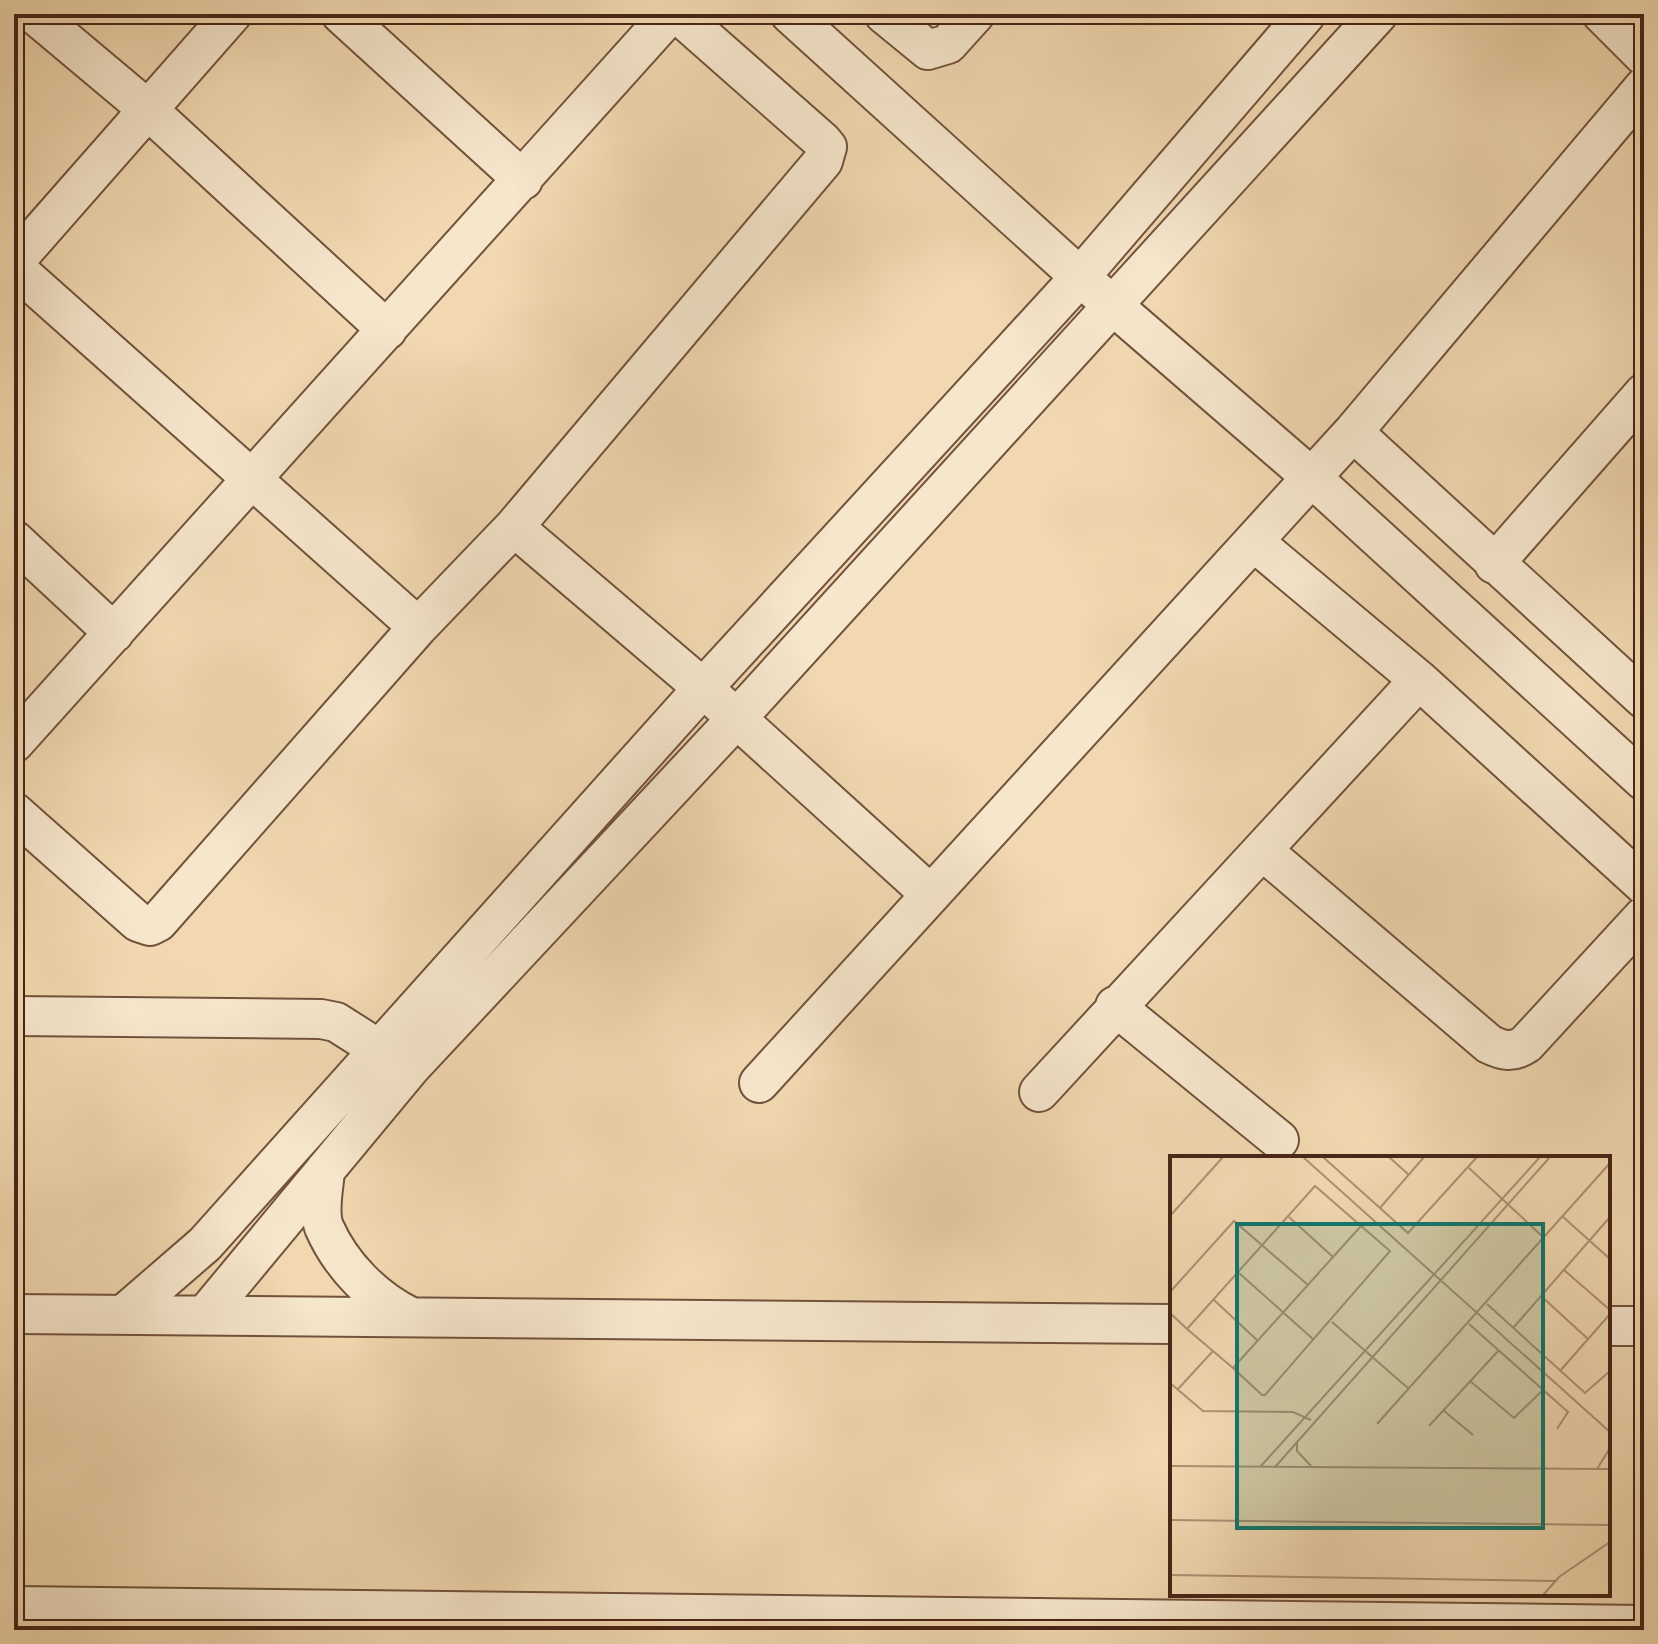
<svg xmlns="http://www.w3.org/2000/svg" width="1658" height="1644" font-family="'IM FELL French Canon',serif">
<style>
.lines{fill:none;stroke-linecap:round;stroke-linejoin:round}
.minor-casing{stroke:#72523d;stroke-width:42}
.minor{stroke:#f6e6cc;stroke-width:38}
.inset-road{fill:none;stroke:#ad9073;stroke-width:2}
.view{fill:#0f766e;fill-opacity:0.15;stroke:#0f766e;stroke-width:4}
.inset-edge{fill:none;stroke:#482517;stroke-width:4}
</style>
<rect width="100%" height="100%" fill="#f1d8b0"/>
<filter id="stains"><feTurbulence type="fractalNoise" baseFrequency=".0025" numOctaves="4"/><feColorMatrix values="0 0 0 0 .2 0 0 0 0 .09 0 0 0 0 .02 0 0 0 .5 -.17"/></filter>
<radialGradient id="worn" r=".72"><stop offset=".6" stop-color="#630" stop-opacity="0"/><stop offset="1" stop-color="#630" stop-opacity=".3"/></radialGradient>
<g class="lines">
<!-- minor casing -->
<g class="minor-casing">
<path id="minor" d="M34,14l112,94 241,222
M341,14l182,166
M790,14l290,263 230,199 334,305
M884,14l44,36 20,-6 27,-30
M1602,14l42,42
M14,262l218,-248
M14,267l404,360
M1353,432l291,267
M514,527l189,161 226,205
M14,540l100,93
M1254,542l165,138 225,205
M1494,564l150,-171
M14,743l656,-729
M14,812l124,110 12,4 8,-4 260,-295 96,-100 309,-366 4,-14 -5,-6 -144,-127
M1263,851l226,193c14,7 24,9 37,0l118,-128
M1115,1006l164,134
M14,1016l307,3 15,3 63,40
M759,1083l594,-651 291,-345
M1039,1092l380,-412
M325,1170c-1,17 -7,41 -1,57 17,39 50,72 87,90
M14,1314l1158,10
M206,1314l204,-246 327,-350 641,-704
M123,1315l82,-71 498,-556 377,-411 226,-263
M1608,1326h36
M14,1606l1630,19"/>
</g>
<!-- minor -->
<use href="#minor" class="minor"/>
</g>
<!-- overview -->
<g transform="translate(1170 1156)">
<rect width="440" height="440" fill="#f1d8b0"/>
<path class="inset-road" d="M133,1l307,275M153,1l85,76 69,-76M219,1l20,18M299,12l74,69M210,52l44,-51M0,60l53,-59M392,60l48,43M119,61l44,40M394,114l46,40M69,117l75,67M0,136l64,-71 74,64M371,140l47,43M44,144l44,41M317,148l98,89 25,-22M0,157l17,16 26,22 20,17 29,27h3l125,-144 -75,-65 -128,143M162,166l77,67M299,168l99,88 -11,17M343,172l97,-111M63,212l128,-142M390,215l50,-57M300,225l44,37 29,-28M0,227l33,28 90,1 18,8M8,233l35,-38M273,254l30,25M207,268l233,-261M259,270l70,-76M127,286v9l15,16M0,310l440,3M90,311l280,-310M105,311l275,-310M427,313l13,-21M0,364l440,5M0,419l385,6M373,439l16,-18 51,-35"/>
<path class="view" d="M67,68h306v304h-306z"/>
<rect width="440" height="440" class="inset-edge"/>
</g>
<!-- margin -->
<rect width="1658" height="1644" fill="none" stroke="#f1d8b0" stroke-width="48"/>
<rect x="16" y="16" width="1626" height="1612" fill="none" stroke="#482517" stroke-width="4"/>
<rect x="24" y="24" width="1610" height="1596" fill="none" stroke="#482517" stroke-width="2"/>
<rect width="100%" height="100%" filter="url(#stains)"/>
<rect width="100%" height="100%" fill="url(#worn)"/>
</svg>
